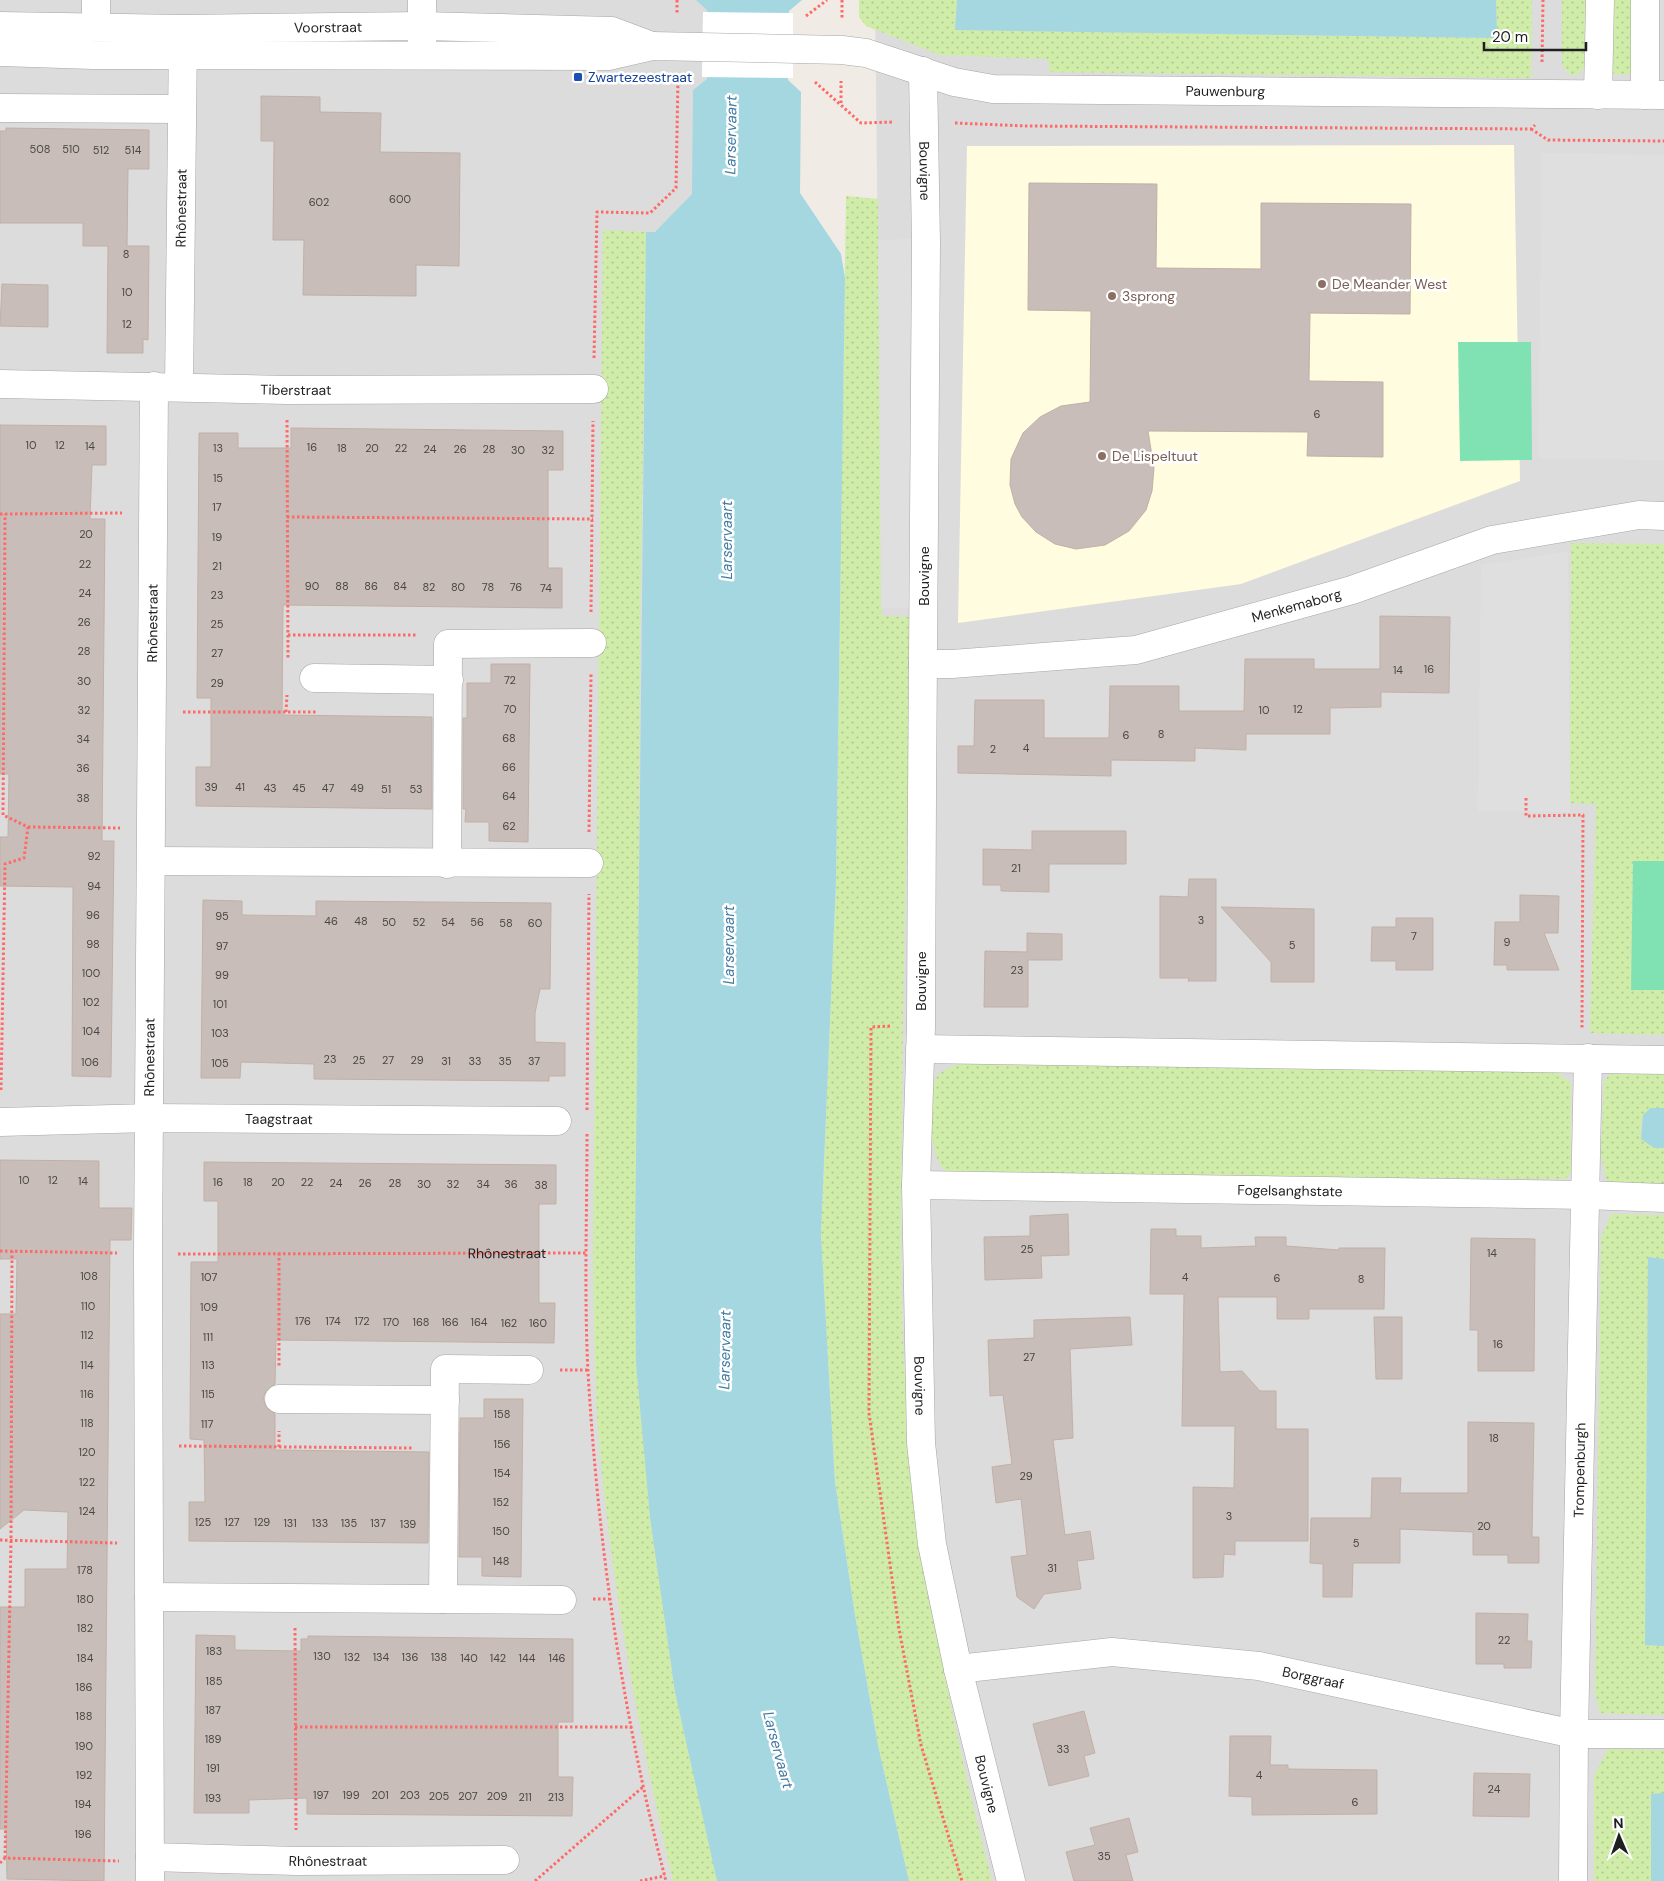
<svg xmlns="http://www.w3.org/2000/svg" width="1664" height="1881" font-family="'DM Sans',sans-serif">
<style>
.residential{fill:#dddcdc}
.education{fill:#fffcdf}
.grass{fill:url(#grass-dots)}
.pitch{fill:#80e2b3}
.parking{fill:#dfdfdf}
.water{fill:#a4d7df}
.pier{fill:#fff}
.building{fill:#c8bdb8;stroke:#c2b0a6}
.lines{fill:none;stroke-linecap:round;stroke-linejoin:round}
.street-casing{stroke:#a6a6a6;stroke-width:29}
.path{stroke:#fe6a68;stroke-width:3;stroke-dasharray:2.5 2.5;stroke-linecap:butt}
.street{stroke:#fff;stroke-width:28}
.transit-dot{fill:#1a4fb4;stroke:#fff;stroke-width:2}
.education-dot{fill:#8d6e63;stroke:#fff;stroke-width:2}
.labels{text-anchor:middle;stroke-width:5;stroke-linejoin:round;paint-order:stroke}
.number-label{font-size:11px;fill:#494645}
.street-label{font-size:14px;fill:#1f1f1f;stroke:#fff}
.transit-label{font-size:14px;fill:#164399;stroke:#fff;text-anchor:start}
.education-label{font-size:14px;fill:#785e54;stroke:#fff;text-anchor:start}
.water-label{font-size:15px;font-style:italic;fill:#427aa2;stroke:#fff}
</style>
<defs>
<pattern id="grass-dots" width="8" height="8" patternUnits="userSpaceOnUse" patternTransform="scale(1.25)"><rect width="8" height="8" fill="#d0eca9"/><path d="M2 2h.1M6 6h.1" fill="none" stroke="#b2ca91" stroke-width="1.8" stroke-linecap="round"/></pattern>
</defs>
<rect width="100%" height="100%" fill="#f0ebe5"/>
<!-- residential -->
<path class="residential" d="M0,0h709l28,1881h-737z
M875,0h789v1881h-713l-82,-314 13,-950z"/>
<!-- education -->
<path class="education" d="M1514,145l6,336 -279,103 -283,39 9,-477z"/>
<!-- grass -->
<path class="grass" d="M859,0h98l-2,30 542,8 -1,-38h36l-1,78 -481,-6 -2,-13 -108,-4 -74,-29 -7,-9z
M1562,0h30l-5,65 -8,8 -7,3 -10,-10z
M1611,0h24v74l-26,1z
M846,196l32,3 4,417 29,1c-2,166 -8,332 -9,499 -1,95 -3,192 5,287 13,162 44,321 85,478h-83l-31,-136 -23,-130 -20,-133 -14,-248 15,-352z
M603,230l43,2 -6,409 -4,723 14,153 25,175 42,189h-44c-33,-141 -59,-283 -73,-428 -6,-66 -6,-133 -7,-200z
M1571,543l93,1v317h-31l-2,129h33v45l-74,-2 6,-229 -26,-1z
M970,1061l579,5 22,17v89l-5,7 -590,-3c-9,-1 -23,-1 -31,-6 -16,-10 -18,-76 -9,-92 6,-10 24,-14 34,-17z
M1616,1067l48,1v40c-23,0 -24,11 -23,31l13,9h10v36l-57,-1 -6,-28 3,-74z
M1611,1214l53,1v44l-16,-2 -3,388 19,1v69l-64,-2 -5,-21 6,-455z
M1608,1749l56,1v43l-13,1v87h-57v-105z"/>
<!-- pitch -->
<path class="pitch" d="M1458,342h73l1,118 -72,1z
M1633,861h31v129h-33z"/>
<!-- parking -->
<path class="parking" d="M1542,153l122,2v305l-126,-2z
M912,239l1,369h-32l-3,-368z
M1568,551l2,261 -92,-1 3,-246z"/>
<!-- water -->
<path class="water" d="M696,0h106l-13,11 -1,69 13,12 -1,101 41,61 4,24 -9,604 -15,352 14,248 20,133 23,130 31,136h-192l-42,-189 -25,-175 -14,-153 -1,-109 11,-1023h9l37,-38 1,-104 14,-11v-69z
M957,0h539l1,38 -542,-8z
M1651,1108h13v40h-10l-13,-9 2,-24z
M1648,1257l16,2v387l-19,-1z
M1664,1793v88h-13v-87z"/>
<!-- pier -->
<path class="pier" d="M703,12l90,1v65l-91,-1z"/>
<!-- building -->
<path class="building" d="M261,96l59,1v15l61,1 -1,39 80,1 -1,113 -43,-1v31l-113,-1 1,-55h-31l1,-99h-13z
M6,128l143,2v39h-21l-1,77h22l-1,94 -5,-1v14h-36l1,-107h-25v-23h-83v-92h6z
M1029,183l128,1 -1,84 105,1v-66l150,1 -1,110 -100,-1 -1,68 74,1v75l-76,-1 1,-24 -160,-1 6,37 -2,23 -6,19 -17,21 -24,14 -29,4 -21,-5 -19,-12 -14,-15 -7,-13 -5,-19 1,-26 12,-26 17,-16 21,-11 29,-4 1,-91 -63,-1z
M2,284l46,1v42l-48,-1z
M0,425l106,1v39h-14l-2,54h15l-3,322h12l-3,236 -39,-1 1,-189 -73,-1v-49h8l1,-63h-9z
M291,428l272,3v39h-15v98h14v40l-279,-3 -1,110 150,2v92l-236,-3v-39h15v-69h-14l2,-265h39v15h53z
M1380,616l70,1 -1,76 -68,-1v15l-51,1v26h-84v16l-51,-2v13l-84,-1v16l-153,-3v-27h16l1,-46h69v38h65l1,-52h69v25h65l1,-52h69v10h66z
M491,664h39l-2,178 -39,-1v-19h-24l1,-13h-3v-91h4v-35h24z
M1032,831h94v33h-77v28l-48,-1v-6h-18v-36l49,1z
M1189,879h27v102h-28l1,-3h-29v-82l28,1z
M1520,895l39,1 -1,37h-14l15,37h-52v-5h-13l1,-43h25z
M203,900l39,1v14l74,1v-15l235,2 -1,86h-10l-5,24v29l30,1v33h-16v5l-235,-2v-15l-73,-2 -1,16h-39z
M1221,907l93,2v73h-43v-20z
M1396,918h37v52h-37v-9h-25l1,-34h24z
M1027,933l35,1v26h-34v47h-44l1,-56 42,1z
M0,1160l99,1v47h33l-1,32h-21l-6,641 -97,-2 -1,-50h-6v-222h25v-38h42l1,-57 -44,-2 -24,19v-215h16l1,-55h-17z
M204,1162l352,3v39h-17v99h16l-1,40 -278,-3 -1,44 -9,7 -3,7 3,9 9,7v36l154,2 -1,91 -239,-2v-39h16l-1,-62 -14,-1 1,-177h27v-61h-14z
M1068,1214l1,41 -28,1 1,22 -57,2 -1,-43 46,-1v-20z
M1151,1229h25v7h25v12l55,-2 -1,-9h31v9l53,4v-2h46l-1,61h-75v10h-32v-22h-59l2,75 22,-1 18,20h16v38h32v112h-73v14l-11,-1 -1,23 -30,1v-91l41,1 1,-62h-53l2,-132h-34z
M1471,1238l64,1 -1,132h-56v-41h-8z
M1130,1317l2,28 -62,4 3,89 -20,2 12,95 25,-4 4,28 -17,2 4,28 -37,5 -10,15 -17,-12 -6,-40 16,-2 -6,-56 -25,4 -4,-36 20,-3 -9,-69 -13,1 -2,-56 46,-2v-18z
M1374,1317h28v62h-26z
M484,1399h39l-2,178 -39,-1v-19h-23l1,-139h24z
M1468,1422l66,1 -2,114h7v26h-31v-8h-35v-23l-73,-3v34h-47l-1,34h-29v-33l-13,-1 1,-45h60l1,-40h29l-1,15h68z
M1476,1613l52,1 -1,27h5l-1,27h-27v-4h-28z
M196,1635l39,1v14l66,1v-12h7v-3l265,3v83h-15v55h15l-1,39 -265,-2v-16l-58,2v13h-55z
M1084,1711l11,42 -11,3 5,20 -40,10 -16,-62z
M1230,1736h41l-1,29h18v4l89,1v44l-125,1v-18l-23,-1z
M1474,1773l56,1 -1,43 -56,-1z
M1129,1818l9,34 -12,3 7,26h-59l-8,-29 29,-7 -5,-17z"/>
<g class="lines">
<!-- street casing -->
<g class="street-casing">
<g id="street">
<path d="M1645,0v95"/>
<path id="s2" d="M0,26l183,3 239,-3 190,5 40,15"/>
<path d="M96,26v-26"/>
<path d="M422,45v-45"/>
<path id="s3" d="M0,52l93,3 515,1 44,-10 190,4 24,3 88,29 39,7 671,6"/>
<path id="s4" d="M923,71l3,172 -4,554 -1,229 -5,159 5,258 11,101 26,125 53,212"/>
<path d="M1598,95l2,-95"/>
<path d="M0,108l181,1"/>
<path id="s5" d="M0,384l287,6 307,-1"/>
<path id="s6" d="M179,387l4,-351"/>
<path id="s7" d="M923,664h29l184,-14 216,-60 140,-50 147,-25 25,1"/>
<path d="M314,678l135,2"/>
<path d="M151,861l438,2"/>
<path d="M447,864l1,-220 144,-1"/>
<path d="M920,1049l744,11"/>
<path id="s8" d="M0,1122l150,-4 407,3"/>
<path id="s9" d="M916,1185l670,10 78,3"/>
<path d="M279,1399l166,1"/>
<path d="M149,1597l413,3"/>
<path d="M443,1599l2,-230 84,1"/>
<path id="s10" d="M958,1669l154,-17 147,14 315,68h90"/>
<path id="s11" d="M150,1857l146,4 209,-1"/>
<path id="s12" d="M150,1881l-2,-627 6,-868"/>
<path id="s13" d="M1573,1881l1,-147 14,-676"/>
</g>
</g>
<!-- path -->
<g class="path">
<path d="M677,0v14"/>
<path d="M842,0v19"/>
<path d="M806,16l21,-16"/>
<path d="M1542,62l1,-62"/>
<path d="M815,82l46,41 33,-1"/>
<path d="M841,103v-22"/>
<path d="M955,123l71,3 505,3 4,-4"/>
<path d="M1531,129l17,11 116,1"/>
<path d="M594,358l3,-146 53,1 26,-25 2,-110"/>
<path d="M287,420l1,239"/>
<path d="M0,514l122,-1"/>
<path d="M287,517l306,2"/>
<path d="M591,612l2,-191"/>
<path d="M288,635h130"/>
<path d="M183,712h133"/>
<path d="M286,712l1,-17"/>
<path d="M1526,798v18l57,-1 -1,214"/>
<path d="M28,827l92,1"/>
<path d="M589,832l2,-158"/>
<path d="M890,1026l-19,1 -2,386 30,216 22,116 41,136"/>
<path d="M1,1090l4,-226 19,-6 4,-31 -25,-12 2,-301"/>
<path d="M587,1110l2,-216"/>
<path d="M587,1134c0,79 -3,159 1,238 10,171 34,343 78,509"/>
<path d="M0,1251l117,2"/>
<path d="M279,1253v114"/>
<path id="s1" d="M178,1254l408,-1"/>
<path d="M560,1370h28"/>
<path d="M179,1446l234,2"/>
<path d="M279,1447v-16"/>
<path d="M0,1540l117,3"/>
<path d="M593,1599h16"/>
<path d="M295,1628l1,202"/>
<path d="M295,1727h337"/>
<path d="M5,1858l6,-318 1,-289"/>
<path d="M0,1863l5,-5 114,3"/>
<path d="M535,1881l109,-95"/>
<path d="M640,1881l25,-5"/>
</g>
<!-- street -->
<use href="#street" class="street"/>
</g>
<!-- markers -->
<rect class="transit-dot" x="573" y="72" width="10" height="10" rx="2.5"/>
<g class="education-dot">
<circle cx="1322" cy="284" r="5"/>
<circle cx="1112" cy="296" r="5"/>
<circle cx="1102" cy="456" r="5"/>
</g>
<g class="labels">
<!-- number labels -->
<g class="number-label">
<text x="40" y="153">508</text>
<text x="71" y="153">510</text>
<text x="101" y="154">512</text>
<text x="133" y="154">514</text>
<text x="400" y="203">600</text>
<text x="319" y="206">602</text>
<text x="126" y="258">8</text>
<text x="127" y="296">10</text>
<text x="127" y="328">12</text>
<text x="1317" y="418">6</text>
<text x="31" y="449">10</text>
<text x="60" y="449">12</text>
<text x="90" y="450">14</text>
<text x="312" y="451">16</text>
<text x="218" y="452">13</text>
<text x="342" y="452">18</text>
<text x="372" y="452">20</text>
<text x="401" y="452">22</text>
<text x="430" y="453">24</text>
<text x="460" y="453">26</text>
<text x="489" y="453">28</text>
<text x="518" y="454">30</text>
<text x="548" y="454">32</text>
<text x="218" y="482">15</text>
<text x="217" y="511">17</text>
<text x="86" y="538">20</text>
<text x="217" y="541">19</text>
<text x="85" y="568">22</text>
<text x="217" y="570">21</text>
<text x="312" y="590">90</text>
<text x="342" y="590">88</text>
<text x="371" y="590">86</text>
<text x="400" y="590">84</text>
<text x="429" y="591">82</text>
<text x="458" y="591">80</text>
<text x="488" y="591">78</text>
<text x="516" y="591">76</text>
<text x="546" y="592">74</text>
<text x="85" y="597">24</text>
<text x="217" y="599">23</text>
<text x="84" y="626">26</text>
<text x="217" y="628">25</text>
<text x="84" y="655">28</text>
<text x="217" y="657">27</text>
<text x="1429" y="673">16</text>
<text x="1398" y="674">14</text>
<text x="510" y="684">72</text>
<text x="84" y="685">30</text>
<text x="217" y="687">29</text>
<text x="510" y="713">70</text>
<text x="1298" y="713">12</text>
<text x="84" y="714">32</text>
<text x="1264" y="714">10</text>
<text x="1161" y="738">8</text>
<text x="1126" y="739">6</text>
<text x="509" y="742">68</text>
<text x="83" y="743">34</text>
<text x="1026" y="752">4</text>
<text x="993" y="753">2</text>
<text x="509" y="771">66</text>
<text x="83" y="772">36</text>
<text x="211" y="791">39</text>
<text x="240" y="791">41</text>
<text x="270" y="792">43</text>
<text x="299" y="792">45</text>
<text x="328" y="792">47</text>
<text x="357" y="792">49</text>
<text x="386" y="793">51</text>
<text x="416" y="793">53</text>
<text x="509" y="800">64</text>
<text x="83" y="802">38</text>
<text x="509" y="830">62</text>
<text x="94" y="860">92</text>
<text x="1016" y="872">21</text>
<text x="94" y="890">94</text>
<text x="93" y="919">96</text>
<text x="222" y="920">95</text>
<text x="1201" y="924">3</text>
<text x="331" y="925">46</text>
<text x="361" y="925">48</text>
<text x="389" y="926">50</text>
<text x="419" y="926">52</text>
<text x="448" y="926">54</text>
<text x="477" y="926">56</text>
<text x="506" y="927">58</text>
<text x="535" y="927">60</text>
<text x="1414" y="940">7</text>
<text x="1507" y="946">9</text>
<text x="93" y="948">98</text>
<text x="1292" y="949">5</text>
<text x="222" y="950">97</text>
<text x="1017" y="974">23</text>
<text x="91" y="977">100</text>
<text x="222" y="979">99</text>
<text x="91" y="1006">102</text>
<text x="220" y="1008">101</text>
<text x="91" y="1035">104</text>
<text x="220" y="1037">103</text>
<text x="330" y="1063">23</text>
<text x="359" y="1064">25</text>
<text x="388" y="1064">27</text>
<text x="417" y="1064">29</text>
<text x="446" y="1065">31</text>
<text x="475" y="1065">33</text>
<text x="505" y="1065">35</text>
<text x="534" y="1065">37</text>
<text x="90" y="1066">106</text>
<text x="220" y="1067">105</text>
<text x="24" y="1184">10</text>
<text x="53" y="1184">12</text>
<text x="83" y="1185">14</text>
<text x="218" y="1186">16</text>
<text x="248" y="1186">18</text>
<text x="278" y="1186">20</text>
<text x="307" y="1186">22</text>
<text x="336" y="1187">24</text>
<text x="365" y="1187">26</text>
<text x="395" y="1187">28</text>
<text x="424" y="1188">30</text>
<text x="453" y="1188">32</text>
<text x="483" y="1188">34</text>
<text x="511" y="1188">36</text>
<text x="541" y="1189">38</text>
<text x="1027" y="1253">25</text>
<text x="1492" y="1257">14</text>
<text x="89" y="1280">108</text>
<text x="209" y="1281">107</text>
<text x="1185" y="1281">4</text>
<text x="1277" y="1282">6</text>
<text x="1361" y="1283">8</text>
<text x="88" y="1310">110</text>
<text x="209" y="1311">109</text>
<text x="303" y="1325">176</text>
<text x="333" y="1325">174</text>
<text x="362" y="1325">172</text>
<text x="391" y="1326">170</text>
<text x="421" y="1326">168</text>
<text x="450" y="1326">166</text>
<text x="479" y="1326">164</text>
<text x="509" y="1327">162</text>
<text x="538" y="1327">160</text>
<text x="87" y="1339">112</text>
<text x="208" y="1341">111</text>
<text x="1498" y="1348">16</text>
<text x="1029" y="1361">27</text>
<text x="87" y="1369">114</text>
<text x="208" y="1369">113</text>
<text x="87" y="1398">116</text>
<text x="208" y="1398">115</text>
<text x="502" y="1418">158</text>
<text x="87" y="1427">118</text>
<text x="207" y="1428">117</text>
<text x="1494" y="1442">18</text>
<text x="502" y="1448">156</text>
<text x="87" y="1456">120</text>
<text x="502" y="1477">154</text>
<text x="1026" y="1480">29</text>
<text x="87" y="1486">122</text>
<text x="501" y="1506">152</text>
<text x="87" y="1515">124</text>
<text x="1229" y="1520">3</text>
<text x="203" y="1526">125</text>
<text x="232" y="1526">127</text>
<text x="262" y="1526">129</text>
<text x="290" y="1527">131</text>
<text x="320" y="1527">133</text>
<text x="349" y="1527">135</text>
<text x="378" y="1527">137</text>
<text x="408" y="1528">139</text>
<text x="1484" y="1530">20</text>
<text x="501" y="1535">150</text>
<text x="1356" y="1547">5</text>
<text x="501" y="1565">148</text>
<text x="1052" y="1572">31</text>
<text x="85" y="1574">178</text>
<text x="85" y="1603">180</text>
<text x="85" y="1632">182</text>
<text x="1504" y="1644">22</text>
<text x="214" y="1655">183</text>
<text x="322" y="1660">130</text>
<text x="352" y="1661">132</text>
<text x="381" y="1661">134</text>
<text x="410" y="1661">136</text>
<text x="439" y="1661">138</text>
<text x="85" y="1662">184</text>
<text x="469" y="1662">140</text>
<text x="498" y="1662">142</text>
<text x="527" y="1662">144</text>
<text x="557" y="1662">146</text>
<text x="214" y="1685">185</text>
<text x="84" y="1691">186</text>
<text x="213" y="1714">187</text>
<text x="84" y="1720">188</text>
<text x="213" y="1743">189</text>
<text x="84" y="1750">190</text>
<text x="1063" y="1753">33</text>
<text x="213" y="1772">191</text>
<text x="84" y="1779">192</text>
<text x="1259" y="1779">4</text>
<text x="1494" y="1793">24</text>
<text x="321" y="1799">197</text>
<text x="351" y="1799">199</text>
<text x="380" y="1799">201</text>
<text x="410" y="1799">203</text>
<text x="439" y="1800">205</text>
<text x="468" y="1800">207</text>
<text x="497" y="1800">209</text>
<text x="525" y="1801">211</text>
<text x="556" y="1801">213</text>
<text x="213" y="1802">193</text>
<text x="1355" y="1806">6</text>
<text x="83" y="1808">194</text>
<text x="83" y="1838">196</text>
<text x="1104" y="1860">35</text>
</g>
<!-- street labels -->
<g class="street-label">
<text dy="5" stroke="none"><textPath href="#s2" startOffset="328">Voorstraat</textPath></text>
<text dy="5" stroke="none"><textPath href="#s3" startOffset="1232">Pauwenburg</textPath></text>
<text dy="5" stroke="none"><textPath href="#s4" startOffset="100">Bouvigne</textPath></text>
<text dy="5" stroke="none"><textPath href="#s6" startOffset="179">Rhônestraat</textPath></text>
<text dy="5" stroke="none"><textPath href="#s5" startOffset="296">Tiberstraat</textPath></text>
<text transform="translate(924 576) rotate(-90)" y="5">Bouvigne</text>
<text dy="5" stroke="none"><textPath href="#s7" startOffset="380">Menkemaborg</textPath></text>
<text dy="5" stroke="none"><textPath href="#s12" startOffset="1258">Rhônestraat</textPath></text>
<text transform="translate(921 981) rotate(-90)" y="5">Bouvigne</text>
<text dy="5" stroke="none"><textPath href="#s12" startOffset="824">Rhônestraat</textPath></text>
<text dy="5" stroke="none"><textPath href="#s8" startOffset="279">Taagstraat</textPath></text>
<text dy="5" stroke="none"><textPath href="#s9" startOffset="374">Fogelsanghstate</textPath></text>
<text dy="5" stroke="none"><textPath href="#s1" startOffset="329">Rhônestraat</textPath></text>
<text dy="5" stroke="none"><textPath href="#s4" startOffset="1315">Bouvigne</textPath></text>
<text dy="5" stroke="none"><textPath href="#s13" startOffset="411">Trompenburgh</textPath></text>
<text dy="5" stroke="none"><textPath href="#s10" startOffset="358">Borggraaf</textPath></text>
<text dy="5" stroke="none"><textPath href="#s4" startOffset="1720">Bouvigne</textPath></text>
<text dy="5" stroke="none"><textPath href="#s11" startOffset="178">Rhônestraat</textPath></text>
</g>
<!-- transit labels -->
<g class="transit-label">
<text x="588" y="82">Zwartezeestraat</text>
</g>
<!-- education labels -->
<g class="education-label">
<text x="1332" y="289">De Meander West</text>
<text x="1122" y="301">3sprong</text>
<text x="1112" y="461">De Lispeltuut</text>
</g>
<!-- water labels -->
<g class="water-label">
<text transform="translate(731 135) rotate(-89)" y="5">Larservaart</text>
<text transform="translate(727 540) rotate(-90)" y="5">Larservaart</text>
<text transform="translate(729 945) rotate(-90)" y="5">Larservaart</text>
<text transform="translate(725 1350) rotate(-89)" y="5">Larservaart</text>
<text transform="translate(778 1750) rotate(75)" y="5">Larservaart</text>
</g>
</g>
<!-- north arrow -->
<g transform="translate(1619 1836) rotate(358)" stroke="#ffffff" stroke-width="4" paint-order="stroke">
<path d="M0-4L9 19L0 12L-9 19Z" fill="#1f1f1f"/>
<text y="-8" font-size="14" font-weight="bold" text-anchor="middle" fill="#1f1f1f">N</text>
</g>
<!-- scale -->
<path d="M1484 42v8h102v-8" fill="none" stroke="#1f1f1f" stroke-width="2.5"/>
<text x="1492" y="42" font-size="15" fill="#1f1f1f" stroke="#ffffff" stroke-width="4" paint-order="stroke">20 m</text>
</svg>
